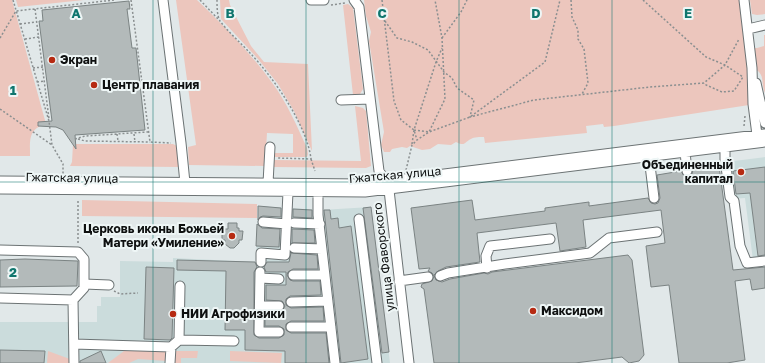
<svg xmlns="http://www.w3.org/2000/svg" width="765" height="363" font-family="'Golos Text',sans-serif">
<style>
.built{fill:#cbdcdc}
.green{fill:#ecc6bd}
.building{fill:#b3baba;stroke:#7b8383}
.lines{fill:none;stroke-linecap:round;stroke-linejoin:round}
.minor-casing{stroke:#6c7374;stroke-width:11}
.path{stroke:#8a8f90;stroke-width:1.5;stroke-dasharray:2 2;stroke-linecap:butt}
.minor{stroke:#fff;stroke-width:9}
.grid{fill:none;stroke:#0f766e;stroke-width:1;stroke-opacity:0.55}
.poi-dot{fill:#b62a12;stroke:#eef6f6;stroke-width:1.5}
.labels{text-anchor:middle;stroke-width:4;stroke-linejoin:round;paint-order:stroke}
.poi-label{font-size:12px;font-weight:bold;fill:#0e1010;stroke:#eef6f6;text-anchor:start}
.street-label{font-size:12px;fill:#0e1010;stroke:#eef6f6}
.grid-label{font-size:13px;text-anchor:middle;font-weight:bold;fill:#0f766e;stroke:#eef6f6;stroke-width:4;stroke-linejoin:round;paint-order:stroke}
</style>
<rect width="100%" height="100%" fill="#e1e8e9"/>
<!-- built -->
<path class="built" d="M765,157v101l-12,2 -8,-62 -14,1 -5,-37z
M258,206l63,4 50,-3 19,156h-390v-41h97v-16h4v-9h19v-36l53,1v-4l83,4z"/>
<!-- green -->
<path class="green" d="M0,0h12l34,124c-18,5 -16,16 -16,32h-30z
M16,0h68l-66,7z
M176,0h21c27,26 54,53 76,84 14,19 24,42 34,64l1,6 -1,3h-33v-4h19v-19l-26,-1 -2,33 -76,-1 -1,-18 8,-2z
M220,0h9l1,5 21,41 13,16 44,2 4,87 -18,-40 -16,-27 -20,-25 -37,-40z
M364,0h376l8,48h9l7,-2v-11h1v58c-4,-8 0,-19 -9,-23l-6,5h-3l2,30 -135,21 -10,1 -1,-3 -17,2 1,7 -102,10 -1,-6c-4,0 -10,0 -13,2 -7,3 -5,8 -15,3l-5,3 -13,-1 -8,5 -8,1 -12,-4 -3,2 -5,-1 -10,2 -2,3h-6l-3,-7 3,-13 -15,-91 2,-9 -5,-16z
M750,0h15v14l-8,1 -5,-1z
M348,4l5,4 10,81 -3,5 -7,1 -10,-90z
M355,106l8,2 3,3 5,55 -5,2 -93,-1 1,-7 87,1z
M73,144h100l4,2 4,21 -111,-1 2,-4z
M82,200l175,4v14l-175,-2z
M128,348l40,1 -1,12 -29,-2 -9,4h-21z
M48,351l30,11 1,1h-32z
M175,351h23l-1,7h-16v5h-7z
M230,351l52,2 -1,10 -51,-2z"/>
<!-- building -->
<path class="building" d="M129,1l1,8h-3l5,39h4l9,82 -70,5 1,14 -13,-19 -7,-3 -18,-1v-4l14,-1 -13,-100h4l-1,-11z
M719,166l14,104 32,-3v21l-13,2 -2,-11 -15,2 10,79 -18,3h-48l-10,-78 -18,2 -5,-41 19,-3 -4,-33 -78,10 3,27 -26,4 -4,-28 -79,10 3,29 -34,5 -8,4 -4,4 2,5 6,2 8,-3 34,-6 4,1 4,-2 136,-17 4,5 12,95 -5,6 -10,2 -7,-6 -47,6h-141l-10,-74 -3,-2 1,-3 10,-3 2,-5 -2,-3 -4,-2 2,-3 -11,1 -8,-61 61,-8 3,20 70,-9v-3l44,-6v4l59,-8 3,5 4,1 3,-1 2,-5 -3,-23 24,-4 3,5 4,1 4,-3 1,-4z
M765,167v88l-7,1 -8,-63 -14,1 -3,-23z
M258,206l23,2v9l-18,-1 -3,1 -2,3z
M371,207l18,145 -7,1 -19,-145z
M293,209l19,1v8l-19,-1z
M324,210h6l1,9 7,-1 1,10 12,-2 17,133 -27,4z
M228,223h9v5h2v3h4l-1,9h-3v3l-5,5h-4l-5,-4v-4h-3v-8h3v-3h3z
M257,224l5,4 18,1 -1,18 -23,-1z
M292,229l22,1 1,13h-23z
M291,253l26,2 1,14h-25l-5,3 -1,3 3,5 3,1h27l1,14 -31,1 -4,3v6l5,3 32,-1 1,14h-33l-5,3v6l5,3h35l3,30h-44v-12l-40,-1v-20h-20l1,-59 -49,-1v-10l78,2 2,5 -3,5v63l5,3h20l5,-3v-6l-5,-3h-14v-14l17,-1 3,-5 -3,-5 -16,-1v-15h20v-13h-20l-2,-5 3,-5h22z
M25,259l53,2 -1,25 -77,1v-27z
M146,267l28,1 -2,70 -2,2 -26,-1z
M0,350l45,1 -1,12h-44z
M101,351l5,12h-26v-2z"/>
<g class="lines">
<!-- minor casing -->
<g class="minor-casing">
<path id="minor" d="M163,0l18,143 4,40
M311,0h13
M354,0l5,7 20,164 7,11 3,8 20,173
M744,0l8,68 1,36 4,31
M748,29l17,-4
M756,83l9,40
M341,100l29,-1
M725,147v12l5,38 4,4 6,45 7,17 18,-2
M685,152l2,19
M649,157l5,41
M0,181l364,3 401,-50
M268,183l2,-36
M0,189l365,3 400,-50
M318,192v23l17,148
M359,219l18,144
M263,222l24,2
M294,223l26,1
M294,248l28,1
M0,250l78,2 6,7v29l-11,12 -73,-2
M261,262v-9l24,2 3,-63
M487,268l-1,-12 4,-10 60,-7
M260,272l-1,60h20
M293,275h32
M440,276l8,-3 57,-9 85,-11 19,-15 48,-6
M260,278l19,1
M399,281l29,-4
M84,284l25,1
M73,300l1,63
M291,302l37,-1
M260,306h19
M291,327h40
M179,340l1,-54
M74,344l97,3 8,-7 55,1
M170,363l1,-16"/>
</g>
<!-- path -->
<path class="path" d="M13,0l36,121 3,24 11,19v10
M131,0l19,142 21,1
M200,0l19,20
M217,0c0,6 0,16 3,21 8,11 21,22 30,32 23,24 57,72 61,106l-33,-1
M382,0l12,101 7,19 13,10 3,10
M571,0l1,17 6,13v9l6,10 4,34 -6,11
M643,0l63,57 19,8 18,12 -9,14 -12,1 -18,-8
M331,5l14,-2
M35,9l14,110
M385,21l12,17 15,4 16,8 16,22 8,6 5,10 17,12 -4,17 64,-17 116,-13 54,-4 21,-18 14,-26
M20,24l17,-2
M0,38l16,-27 98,-11
M442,38l19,-26 6,-12
M25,39l14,-2
M33,68l10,-1
M37,82l8,-1
M0,109l52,36
M744,126l1,-10
M414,130l15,2 41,-15 75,-55 15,-62
M117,134l1,7
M134,134l1,8
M75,139l10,-3 63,-4
M78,139l7,2 65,1
M412,144l2,-14 22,-68 6,-14
M311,159l4,12
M406,170l6,-25 5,-5 12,-8 16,-33 -3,-61 -7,-38
M78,243v-44
M114,291l6,3 18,-1"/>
<!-- minor -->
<use href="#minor" class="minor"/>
</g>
<!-- grid -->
<path class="grid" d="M153,0v363M306,0v363M459,0v363M612,0v363M0,182h765"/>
<!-- markers -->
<g class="poi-dot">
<circle cx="52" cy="60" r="4"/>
<circle cx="94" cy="85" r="4"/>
<circle cx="741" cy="172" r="4"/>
<circle cx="232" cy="236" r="4"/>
<circle cx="533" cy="311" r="4"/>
<circle cx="173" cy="314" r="4"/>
</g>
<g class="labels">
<!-- poi labels -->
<g class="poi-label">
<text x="60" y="64">Экран</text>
<text x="102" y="89">Центр плавания</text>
<text x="733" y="169" text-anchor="end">Объединенный<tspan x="733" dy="14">капитал</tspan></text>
<text x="224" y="233" text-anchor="end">Церковь иконы Божьей<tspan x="224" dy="14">Матери «Умиление»</tspan></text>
<text x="541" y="315">Максидом</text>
<text x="181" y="318">НИИ Агрофизики</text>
</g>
<!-- street labels -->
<g class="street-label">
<text transform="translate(395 175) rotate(-5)" y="4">Гжатская улица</text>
<text transform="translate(72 178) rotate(1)" y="4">Гжатская улица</text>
<text transform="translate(384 257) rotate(-97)" y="4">улица Фаворского</text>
</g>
</g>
<g class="grid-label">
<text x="76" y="18">A</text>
<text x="230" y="18">B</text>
<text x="382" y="18">C</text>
<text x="536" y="18">D</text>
<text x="688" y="18">E</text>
<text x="13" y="95">1</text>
<text x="13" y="277">2</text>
</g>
</svg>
